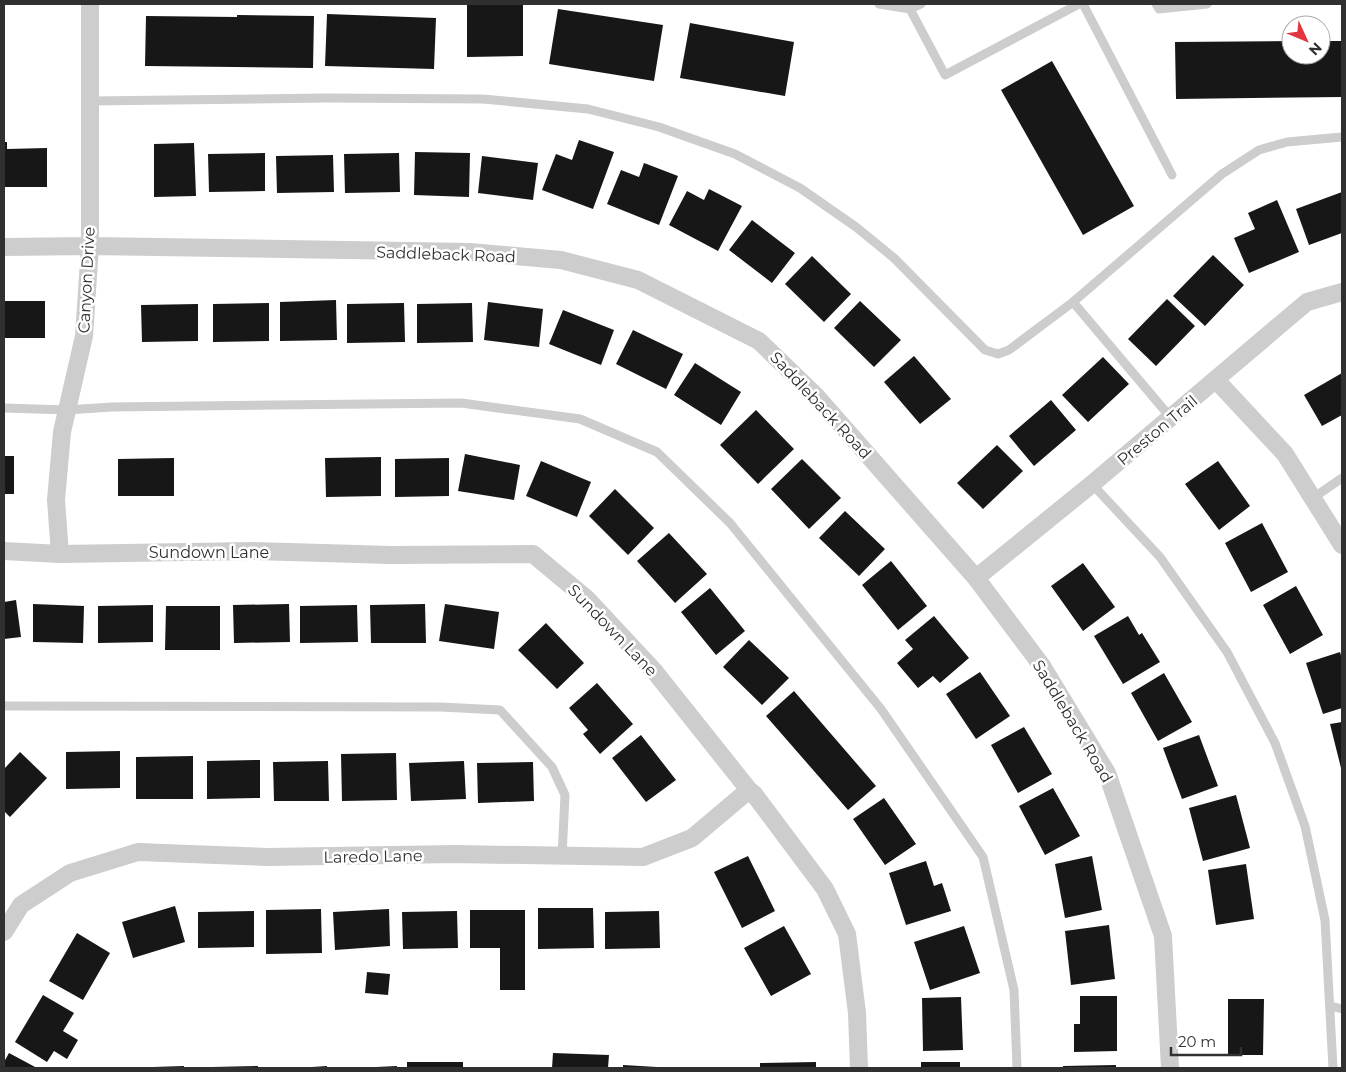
<svg xmlns="http://www.w3.org/2000/svg" width="1346" height="1072" font-family="Montserrat,sans-serif">
<style>
.building{fill:#171717}
.lines{fill:none;stroke-linecap:round;stroke-linejoin:round}
.service{stroke:#cdcdcd;stroke-width:9}
.minor{stroke:#cdcdcd;stroke-width:18}
.labels{text-anchor:middle;stroke-width:5;stroke-linejoin:round;paint-order:stroke}
.street-label{font-size:16px;fill:#303030;stroke:#fff}
</style>
<rect width="100%" height="100%" fill="#fff"/>
<!-- building -->
<path class="building" d="M467,4h56v52l-56,1z
M558,9l105,16 -9,56 -105,-17z
M327,14l109,4 -2,51 -109,-3z
M237,15l77,1 -1,52 -168,-2 1,-50 91,1z
M690,23l104,19 -9,54 -105,-18z
M1291,41v14h30v-14h21v56l-166,2 -1,-57z
M1052,61l82,145 -51,29 -82,-145z
M579,140l35,12 -21,57 -51,-19 14,-36 16,6z
M4,142h3v7l40,-1v39h-43z
M194,143l2,53 -42,1v-53z
M415,152l55,1 -1,44 -55,-2z
M265,153v38l-56,1 -1,-38z
M399,153l1,39 -55,1 -1,-39z
M333,155l1,37 -57,1 -1,-37z
M482,156l56,7 -5,37 -55,-7z
M644,163l34,13 -19,49 -52,-21 14,-34 18,7z
M709,189l33,17 -24,45 -49,-26 18,-34 17,9z
M1342,192v41l-33,12 -13,-36z
M1277,200l22,52 -50,21 -15,-35 21,-9 -7,-16z
M752,220l43,33 -23,30 -43,-33z
M1213,255l31,30 -39,41 -32,-30z
M812,256l39,38 -27,28 -39,-38z
M1167,299l28,27 -39,40 -28,-27z
M336,300l1,40 -57,1v-39z
M4,301h41v37h-41z
M860,301l41,39 -27,27 -40,-39z
M488,302l55,7 -4,38 -55,-7z
M269,303v38l-56,1v-38z
M404,303l1,39 -58,1v-39z
M472,303l1,39 -56,1v-39z
M198,304v37l-56,1 -1,-37z
M563,310l51,20 -13,35 -52,-21z
M633,330l50,24 -17,35 -50,-25z
M914,356l37,43 -31,25 -36,-42z
M1103,357l26,27 -41,38 -26,-27z
M695,363l46,29 -20,33 -47,-30z
M1342,373v42l-20,11 -18,-31z
M1051,400l25,30 -42,36 -25,-30z
M756,410l38,39 -36,35 -38,-39z
M997,445l26,26 -40,38 -26,-26z
M465,454l55,11 -6,35 -56,-9z
M4,456h10v38h-10z
M381,457v39l-55,1 -1,-39z
M174,458v38h-56v-37z
M449,458v38l-54,1v-38z
M802,459l39,39 -32,31 -38,-40z
M541,461l50,21 -14,35 -51,-21z
M1218,461l32,45 -31,24 -34,-46z
M615,489l39,39 -26,27 -39,-39z
M845,511l40,38 -26,27 -40,-38z
M1262,523l26,49 -37,20 -26,-49z
M669,533l38,41 -32,29 -38,-42z
M891,561l36,45 -29,24 -36,-45z
M1083,563l32,44 -32,24 -32,-45z
M1296,586l27,49 -33,19 -27,-49z
M710,588l35,43 -29,24 -35,-43z
M16,600l5,37 -17,2v-37z
M33,604l51,2 -1,37 -50,-1z
M289,604l1,38 -56,1 -1,-38z
M425,604l1,39h-55l-1,-38z
M445,604l54,8 -5,37 -55,-8z
M153,605v37l-55,1v-37z
M357,605l1,37 -58,1v-37z
M166,606h54v44h-55z
M934,616l35,42 -29,25 -7,-7 -15,12 -21,-25 16,-14 -8,-9z
M1128,616l11,19 3,-2 18,29 -37,22 -29,-48z
M546,623l38,40 -27,26 -39,-39z
M749,640l40,38 -27,27 -39,-38z
M1340,652l2,7v49l-19,6 -17,-51z
M980,672l30,44 -34,23 -30,-45z
M1164,673l28,49 -34,19 -27,-48z
M597,683l36,41 -33,30 -17,-20 5,-4 -19,-22z
M794,691l82,95 -28,24 -82,-94z
M1342,722v50l-12,-48z
M1024,727l28,47 -34,19 -27,-48z
M641,735l35,45 -30,22 -34,-44z
M1199,735l19,51 -36,13 -19,-51z
M120,751v37l-54,1v-37z
M20,752l27,26 -37,39 -6,-6v-42z
M396,753l1,47 -55,1 -1,-47z
M193,756v43h-57v-42z
M260,760v38l-53,1v-38z
M328,761l1,40h-55l-1,-39z
M464,761l2,38 -55,2 -2,-38z
M533,762l1,39 -56,2 -1,-40z
M1053,788l27,48 -35,19 -26,-49z
M1236,795l14,53 -47,13 -14,-53z
M884,798l32,46 -31,21 -32,-46z
M748,856l27,55 -33,17 -28,-56z
M1092,856l10,54 -37,8 -10,-54z
M926,861l8,25 8,-3 9,28 -45,14 -17,-52z
M1246,864l8,55 -38,6 -8,-55z
M175,906l10,36 -52,16 -11,-36z
M538,908h55l1,40 -56,1z
M321,909l1,44 -56,1v-44z
M389,909l1,37 -55,4 -2,-38z
M470,910h55v80h-25v-42h-30z
M254,911v36l-56,1v-36z
M457,911l1,37 -55,1 -1,-37z
M659,911l1,37 -55,1v-37z
M1109,925l6,54 -44,6 -6,-54z
M784,926l27,48 -40,22 -27,-48z
M964,926l16,47 -50,17 -16,-48z
M77,933l33,20 -27,47 -34,-19z
M367,972l23,2 -2,21 -23,-2z
M43,995l31,18 -11,18 15,9 -11,19 -13,-8 -7,11 -32,-20z
M1080,996h37v55l-43,1v-28h6z
M961,997l2,53 -40,1 -1,-53z
M1228,999h36l-1,56h-35z
M9,1053l28,15h-33v-6z
M553,1053l56,2 -1,13h-56z
M407,1062h56v6h-56z
M816,1062v6h-56v-5z
M921,1062h39v6h-39z
M623,1065l34,2v1h-34z
M1116,1065v3h-53v-2z
M184,1066v2h-31v-1z
M258,1066v2h-46v-1z
M327,1066v2h-15v-1z
M397,1066v2h-21v-1z"/>
<g class="lines">
<!-- service -->
<path class="service" d="M879,4l31,5 35,66 134,-71
M1083,4l89,171
M1156,4l3,5 48,-5
M910,9l11,-5
M90,101l236,-3 157,1 105,10 71,18 76,27 65,34 56,39 38,31 91,92 13,4 11,-4 64,-48 149,-128 37,-24 28,-8 55,-5
M1073,302l98,116
M4,408l63,2 45,-3 349,-4 119,16 77,33 73,71 151,186 102,148 31,133 3,78
M1092,484l68,73 67,95 48,91 30,83 20,94 8,148
M1313,498l29,-20
M4,706l437,1 59,3 52,57 13,28 -3,61
M1331,1006l11,3"/>
<!-- minor -->
<path class="minor" d="M4,247l86,-1 380,6 91,8 77,20 121,61 57,55 160,182 66,88 65,107 56,163 7,132
M1216,380l69,74 57,91
M4,551l56,3 193,-3 138,4 142,-1 54,45 68,73 94,118 5,4 71,95 22,45 10,79 2,55
M60,554l-4,-54 6,-68 22,-96 6,-90v-242
M976,578l116,-94 215,-182 35,-10
M4,932l17,-27 49,-32 68,-21 130,5 187,-3 188,3 49,-19 57,-48"/>
</g>
<g class="labels">
<!-- street labels -->
<g class="street-label">
<text transform="translate(446 254) rotate(2)" y="6">Saddleback Road</text>
<text transform="translate(86 280) rotate(-87)" y="6">Canyon Drive</text>
<text transform="translate(821 405) rotate(47)" y="6">Saddleback Road</text>
<text transform="translate(1157 430) rotate(-40)" y="6">Preston Trail</text>
<text x="209" y="558">Sundown Lane</text>
<text transform="translate(613 630) rotate(46)" y="6">Sundown Lane</text>
<text transform="translate(1073 721) rotate(59)" y="6">Saddleback Road</text>
<text transform="translate(373 856) rotate(-1)" y="6">Laredo Lane</text>
</g>
</g>
<!-- border -->
<rect width="1346" height="1072" fill="none" stroke="#303030" stroke-width="10"/>
<!-- north arrow -->
<g transform="translate(1306 40) rotate(134)"><circle r="24" fill="#ffffff" stroke="#acacac"/>
<path d="M0-4L9 19L0 12L-9 19Z" fill="#e3353e"/>
<text y="-8" font-size="14" font-weight="bold" text-anchor="middle" fill="#303030">N</text>
</g>
<!-- scale -->
<path d="M1171 1047v8h70v-8" fill="none" stroke="#303030" stroke-width="2.5"/>
<text x="1178" y="1047" font-size="15" fill="#303030" stroke="#ffffff" stroke-width="4" paint-order="stroke">20 m</text>
</svg>
